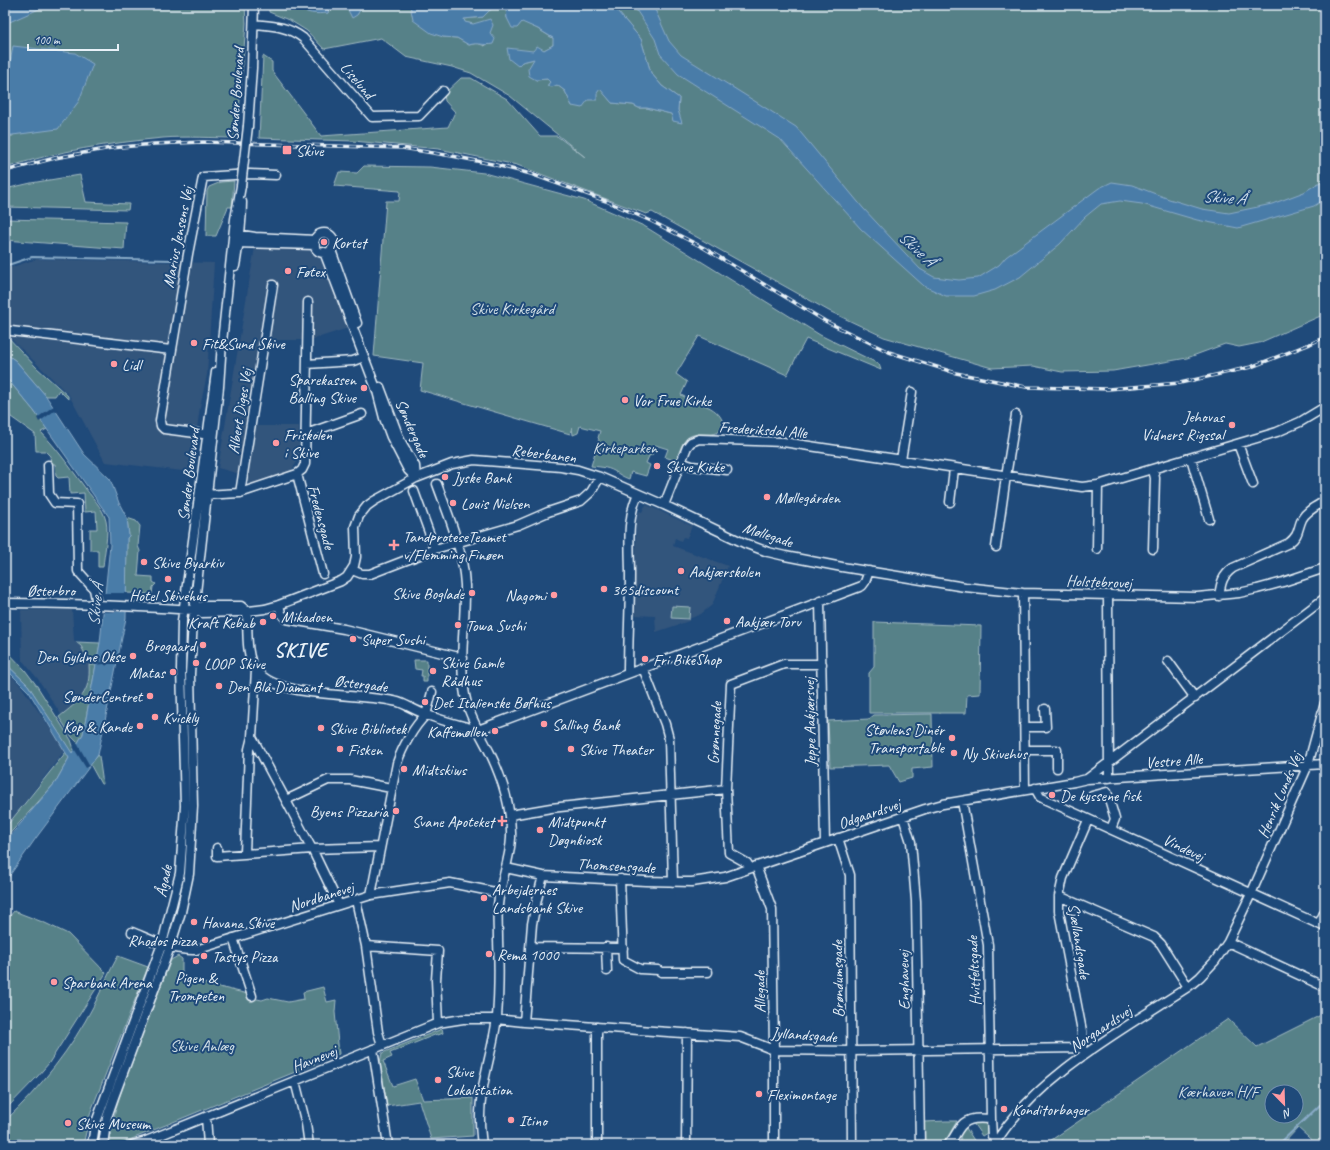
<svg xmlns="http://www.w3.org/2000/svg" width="1330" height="1150" font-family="Caveat,sans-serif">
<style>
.built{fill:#32547c}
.green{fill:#578188;stroke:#a0b9c0;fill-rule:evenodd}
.water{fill:#4a7ca8;stroke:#89abc8}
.pier{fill:#1f4a7a}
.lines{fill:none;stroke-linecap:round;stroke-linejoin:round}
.stream{stroke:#89abc8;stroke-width:2}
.minor-casing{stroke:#e8f1f8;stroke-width:11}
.minor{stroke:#1f4a7a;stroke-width:8}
.rail-casing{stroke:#e8f1f8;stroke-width:3.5}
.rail{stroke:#1f4a7a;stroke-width:2;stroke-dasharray:6;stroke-linecap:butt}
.minor-bridge-casing{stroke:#e8f1f8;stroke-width:11;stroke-linecap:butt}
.minor-bridge{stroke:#1f4a7a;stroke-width:8}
.poi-dot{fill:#ff9aa2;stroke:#1f4a7a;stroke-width:1.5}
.labels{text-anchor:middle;stroke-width:4;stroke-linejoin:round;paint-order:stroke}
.street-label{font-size:16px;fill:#e8f1f8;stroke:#1f4a7a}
.poi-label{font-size:16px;fill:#e8f1f8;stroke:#1f4a7a;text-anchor:start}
.park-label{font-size:16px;fill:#d2e0e7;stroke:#1f4a7a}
.water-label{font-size:17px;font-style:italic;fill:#d0dfec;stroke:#1f4a7a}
.district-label{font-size:20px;font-weight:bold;letter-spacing:1px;fill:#e8f1f8;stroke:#1f4a7a}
</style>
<rect width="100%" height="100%" fill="#1f4a7a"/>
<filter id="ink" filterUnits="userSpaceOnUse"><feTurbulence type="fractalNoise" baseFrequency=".025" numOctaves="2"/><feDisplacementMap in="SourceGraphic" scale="8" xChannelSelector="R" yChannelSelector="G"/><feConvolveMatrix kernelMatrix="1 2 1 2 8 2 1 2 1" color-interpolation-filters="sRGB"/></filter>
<g filter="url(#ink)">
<!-- built -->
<path class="built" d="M255,247l53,2 14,11 26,68 -37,12h-47l-24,134 -22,-6z
M37,259l177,4 -7,112 -7,32 -9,65 -86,-10 -36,-67 -64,-62v-64z
M256,426h43v33l-8,12 -40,15 -3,-1 -1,-3z
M647,505l45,21 -5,12 -4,-1 -2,4 -6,-3 -2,8 55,20 -16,39 -11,9 -12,5v2l-33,11 -1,-16 -21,-1 2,-91 3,-13 3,1 3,-6z
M21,610h51l2,30 2,2 12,1v11l5,10v12l-4,16 -9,11 -18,13 -24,-37 -16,-19z
M5,669l16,17 44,64 -60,78z"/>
<!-- green -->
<path class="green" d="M5,5h240l1,18 -9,115c-25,0 -50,-2 -74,0 -54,5 -106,13 -158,30v-32h8l-8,-45z
M269,5h28l4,4 27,4 2,-8h14l13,10 6,-10h8l1,2 8,-2h30l-1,1 34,31 14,1 12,7 8,-2 8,3 -12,-22 -9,-2v-3l19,-2 7,-7 9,-5h11l-4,4 1,9 10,10 5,-7 16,8 16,10 -1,6 -9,5 -11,1 -11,11 12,-3 2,21 11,-1 3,3 -3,4 10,-1 8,6 7,15c11,-4 22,-7 28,-18l12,15 21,2 6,3h8l24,6 10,9 -3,-13 1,-12 -17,-12 -11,-13 -10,-34 -29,-34h713v309l-66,29 -20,4 -14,-3 -38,14 -74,13 -51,1 -29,-6 -41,2 -108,-31 -55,-26 -177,-99 -6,2 -129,-49 -78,-16 -86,-8 -94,-3 4,-82 9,6v9l49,65 127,-9 7,-15 -10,-11 -1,-7 17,-16h10l36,21 33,37h17l28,21 -75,-61 -39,-23 -19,-6 -46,-10 -25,-19 -57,11 -17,-18 -16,-10 -22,-9z
M364,166l66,1 54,6 100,27 60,26 176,109 59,29 2,6 -75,-31 -19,36 -88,-39 -23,38 11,8 -6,13c6,3 12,6 18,8 11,4 20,8 24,19 -2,21 -23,6 -36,16 -6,6 -8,15 -11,23l-11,-4 3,-8 -13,-4 -3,10 -3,1 -3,7 4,2 -4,11 -15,-4 -2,7c-6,-2 -10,-5 -15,-8 -7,-4 -15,-4 -23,-5l8,-27 -1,-1 2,-7 -20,-5 -2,7 -5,2 -1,-8 -2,7 -150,-44 3,-27 -49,-7 12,-155h13l1,-10 -66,-5 5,-14 18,1z
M80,175l6,27 43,2 -1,6 -123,-3v-18l26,-6z
M234,181l-2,26h-4l-12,29h-10l1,-45 2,-4 12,-5z
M5,219l121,3 -2,27 -119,-9z
M5,334l31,33 32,29v3l-9,-9 -4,6h-9l-30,-35 -11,-8z
M5,376l29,35 13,18 -6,3c16,17 29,35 42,53 8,12 20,22 23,36 3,13 -2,33 -3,46h-5v-17h-8v-21h7l-1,-18 -11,1 -1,-19 -14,1 -1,-17 -11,1 -2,-2 -1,-12h-4l-1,-8 -5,-5h-9l-1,-17 -24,-17 -6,-6z
M127,518l9,3 4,5 -2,20 2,5 -2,25 15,1v5l3,2 -3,3 -1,7 -26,-1 1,-55 2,-2z
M672,606l18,1 -1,12 -18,-1z
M874,622l107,4 -1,68 -13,1 -1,18h-97v-40l5,-6z
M76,642l24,1 -3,18 -8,1 -8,-16z
M5,649l20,21 12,16 34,54 3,9 -2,5 -44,-69 -23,-22z
M414,660h13v22h-4v-6h-2l1,-6 -7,-1z
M89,665h7l-13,69 -5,9 -6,-6 -13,-20c20,-16 32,-24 30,-52z
M932,714l1,53 -21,2v9l-13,4 -10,-17 -59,2 -2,-46 41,-2 5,-4z
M66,752l3,6 -14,25 -50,56v-11z
M98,755l1,1 4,28h-2l-11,-20 6,-6z
M14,911l31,12 23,11 38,39 -57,90 -12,14 -32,33v-188z
M118,956l30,11 -57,144 -8,34h-78v-24c35,-33 67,-73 89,-116 8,-16 15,-33 24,-49z
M178,956l4,3v19l66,16 4,4 10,2 6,-2 20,4 16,-3 -1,-7 20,-5 4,15 9,-2 -1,12 4,42 -222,91h-3l-5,-4 7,-33 11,-34 44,-114z
M1325,1013v132h-8l-19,-17 -16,17h-238l184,-126 29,28zM1272,1092h24v24h-24z
M442,1029l1,4 -5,2 -1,-1 -47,19 2,4 -9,4 10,25 22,-7 8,21 50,-2v38l-42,3 -12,-38 -32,5 -7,-44 2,-9z
M946,1121h11l-10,17 -8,7h-15v-23z
M986,1121l1,12 -5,3 -9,-13z
M964,1127l2,1 11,17h-22l-2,-2 2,-2 4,1 2,-4 -3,-1z"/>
<!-- water -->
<path class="water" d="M5,5h43l-43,19z
M297,5h33l-2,8c-11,1 -23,2 -31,-8z
M344,5h19l-6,10 -5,3 -6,-12z
M410,5h89l-9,5 -7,7 -19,2 1,3 8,2 17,-5 3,6 -3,8 5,6 -2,5c-9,2 -15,-2 -24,1l-12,-7 -14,-1 -12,-4 -18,-13z
M510,5h102l29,34 10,34 11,13 17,12 -1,12 4,13 -9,-2 -2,-7 -24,-6h-8l-6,-3 -21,-2 -12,-14 -3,4v7h-9l-6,8 -10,-2 -7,-15 -8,-6 -5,2 -5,-1 3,-4 -3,-3 -11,1 -7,-4 -1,-7 6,-10 -12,3 -4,4 -9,-7 -2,-11 26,3 4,-5 7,4 9,-5v-7l-15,-9 -16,-7 -5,6h-5l-5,-10 -1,-9z
M633,5h20l16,36 12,14 115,72 67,81 57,61 14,8 25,3 19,-2 21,-13 7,-8 93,-69 13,-6 20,3 37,14 33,10 27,4 43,-9 32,-12 21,-13v20l-11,7 -76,22 -41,-8 -55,-16 -22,-3 -19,3 -16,13 -25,27 -40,33 -25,13 -21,6h-28l-22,-10 -63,-57 -81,-90 -102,-65 -18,-20 -5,-15z
M13,46l62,7 18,11 -14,37 -21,28 -53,7v-45z
M5,353l11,8 30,35 38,58 26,25 9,24 8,15 2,18 -2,2 -1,80 -28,137 -62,83 -31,44v-40l50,-59 14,-25 -40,-66 -24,-24v-5l23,22 44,68 11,-19 17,-91 10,-98 -1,-28 -75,-106 -29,-35z
M16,1139h5l3,3v2l-2,1h-13z"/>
<!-- pier -->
<path class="pier" d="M55,405l2,4 -18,13 -2,-4z
M104,593h24v19h-25z
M106,660l2,2 11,-1v3h-11l-2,2 -1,-2 -11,1 1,-3h9z
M77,743l13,23 -4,2 -13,-21z"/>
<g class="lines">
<!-- stream -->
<path class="stream" d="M5,266l27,-9 141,3
M1278,1145l42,-40 5,-3"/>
<!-- minor casing -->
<g class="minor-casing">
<path id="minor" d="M254,24c19,2 33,2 49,14l69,79 47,-1 24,-25
M248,126l4,-58 2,-63
M314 243a10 10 0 1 1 20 0a10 10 0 1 1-20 0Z
M236,234l19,3 60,3
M235,243l80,2
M331,250l26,73
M324,252l53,139 7,27 7,19 17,33 8,8
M235,266c4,-22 7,-42 7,-64
M11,331l160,19
M307,364l46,-3 11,-4
M380,387l20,53 15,26 1,12
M306,434l56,-20
M211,435l-47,-6 -3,-3 -1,-5 28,-167 15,-77 47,-3 26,1
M1238,444l15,40
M1191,458l18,61
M901,460l11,-68
M680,462l12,4 35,4
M48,465l1,29 6,9 22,1 1,67 16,18 3,15
M297,474l26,100
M437,484c12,33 26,65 28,101 1,39 -8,81 2,119 5,17 15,33 23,49 13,27 22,56 21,85 -1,23 -11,44 -13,67 -1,11 0,23 0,34 1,26 1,52 -1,78 -4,35 -18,69 -17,104 0,8 1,16 2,24
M414,491l21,58
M240,493l33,-208
M204,495l36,-2 57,-19 5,-4 3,-6 3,-162
M950,502l4,-33
M664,505l23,-58 4,-5 8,-3 84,3 299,45 16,-2 179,-53 23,-10 25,-15
M996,547l10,-71 10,-61
M1097,549l1,-64
M1153,549l2,-71 -2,-8
M352,570l10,4h8l65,-25 83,-24 30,-13 33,-11 10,-9 9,-15
M1023,593l2,197
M1108,595l1,183
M1219,596c2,-13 3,-20 14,-28l56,-25c11,-9 8,-13 13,-24 5,-9 15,-13 23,-18
M820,601l5,242
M5,603c63,0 125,3 188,7l9,3 38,-1 25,-3 14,-4 62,-24 6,-4 7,-11 2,-9 -1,-30 4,-11 8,-10 7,-5 42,-23 36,-14 22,-4 87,7 17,3 22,7 64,28 80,38 24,9 17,4 57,11 123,20 58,6 174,4 42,-4 18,-4 26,-7 42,-14
M279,605l2,8 5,6 58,10 119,29
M193,610l9,-4h39l6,5
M247,611c1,16 -2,46 9,59 23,30 105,22 142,32 9,3 18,9 27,12 17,7 35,11 53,16
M1168,661l27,37
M643,668l22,56 4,15 4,143
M628,673c0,-33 2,-65 2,-98 0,-26 -4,-56 8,-81
M426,715l6,-23
M1025,727h21l-1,-18
M478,730l384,-144 3,-4 4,-11
M252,737l60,112 27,56
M1025,750h32v18
M1087,779l238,-181
M1035,788l5,9 4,2 281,128
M1092,796l15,-4 8,27 -4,10
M286,800l42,-20h22l41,8
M962,801l26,144 3,174 1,17 4,5
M510,815l41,-7 175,-19
M903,817l8,25 5,59 4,244
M838,838l12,37 2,270
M217,848v8l95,-7 68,-2
M245,853l4,-104 3,-12 4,-67
M756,866l16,43 2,141v95
M506,868l37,8 103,5 46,1 33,-5 200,-68 18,-5 131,-22 13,-3 238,-15
M750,868l-3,-5 -18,-10 -3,-64 5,-105 53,-20h38
M620,879l3,81 17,9 18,1 3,2h47
M371,895l26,-132c5,-15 17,-37 29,-48
M1059,896l95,41 7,7 27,43
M356,900l10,46 12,86 4,13
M1319,924l6,-13
M132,932c22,9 41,19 64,18l175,-55 79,-12 50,10
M233,938l19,58
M1228,942l97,45
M366,946l72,5 -2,29 2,43
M530,947l93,1
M606,947l1,24
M524,1022l8,-98 5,-25 6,-23
M1082,1048v-17l-23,-120v-15l4,-18 25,-58
M373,1049l15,96
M295,1081l11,43 3,21
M206,1117l2,28
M92,1145l3,-20 67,-181 18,-71 5,-67 -4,-137 1,-48 34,-249
M103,1145l4,-28 7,-20 56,-150 11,-35 8,-38 4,-68 -3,-132 3,-54 26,-233 3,-45 13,-123 6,-33
M132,1145l14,-4 292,-118 25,-4h33l28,3 216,15 34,13 78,1 230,-3 3,5
M597,1145v-118
M686,1145l1,-112
M948,1145c6,-6 8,-13 13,-19 7,-9 20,-8 30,-7
M994,1145c42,-69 128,-115 194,-158l12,-10 15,-16 13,-19 23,-48 57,-129 17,-62"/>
</g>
<!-- minor -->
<use href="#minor" class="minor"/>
<!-- rail casing -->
<g class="rail-casing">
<path id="rail" d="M5,171l50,-13 56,-10 43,-4 49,-2 199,6 50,8 40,8 39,10 36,13 39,14 45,20 53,27 121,73 64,31 67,21 70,14 82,2 72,-6 71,-16 59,-23 15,-7"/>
</g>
<!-- rail -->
<use href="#rail" class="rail"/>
<!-- minor-bridge casing -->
<g class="minor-bridge-casing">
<path id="minor-bridge" d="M241,186l7,-60"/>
</g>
<!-- minor-bridge -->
<use href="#minor-bridge" class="minor-bridge"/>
</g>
</g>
<!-- markers -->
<g class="poi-dot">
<rect x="282" y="145" width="10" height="10" rx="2"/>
<circle cx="324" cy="242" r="4"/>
<circle cx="288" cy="271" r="4"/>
<circle cx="194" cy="343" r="4"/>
<circle cx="114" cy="364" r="4"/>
<circle cx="364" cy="388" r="4"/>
<circle cx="625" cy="400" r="4"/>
<circle cx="1232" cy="425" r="4"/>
<circle cx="276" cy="443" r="4"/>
<circle cx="657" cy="466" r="4"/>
<circle cx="445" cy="477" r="4"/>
<circle cx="767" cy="497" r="4"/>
<circle cx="453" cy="503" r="4"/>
<path d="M392 539h4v4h4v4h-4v4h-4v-4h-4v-4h4z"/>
<circle cx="144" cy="562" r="4"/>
<circle cx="681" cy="571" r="4"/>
<circle cx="168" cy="579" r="4"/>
<circle cx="604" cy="589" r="4"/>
<circle cx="472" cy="593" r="4"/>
<circle cx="554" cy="595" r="4"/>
<circle cx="273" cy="616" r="4"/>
<circle cx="727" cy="621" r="4"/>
<circle cx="263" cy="622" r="4"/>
<circle cx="458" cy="625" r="4"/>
<circle cx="353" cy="639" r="4"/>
<circle cx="203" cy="645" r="4"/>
<circle cx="133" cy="656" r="4"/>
<circle cx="645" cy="659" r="4"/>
<circle cx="196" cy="663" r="4"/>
<circle cx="433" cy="671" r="4"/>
<circle cx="173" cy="672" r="4"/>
<circle cx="219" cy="686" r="4"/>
<circle cx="150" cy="696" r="4"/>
<circle cx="425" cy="702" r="4"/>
<circle cx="155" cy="717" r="4"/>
<circle cx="544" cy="724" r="4"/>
<circle cx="140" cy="726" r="4"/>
<circle cx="321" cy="728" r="4"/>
<circle cx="495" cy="731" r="4"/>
<circle cx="952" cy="738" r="4"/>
<circle cx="340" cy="749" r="4"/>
<circle cx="571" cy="749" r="4"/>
<circle cx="954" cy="753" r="4"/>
<circle cx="404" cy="769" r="4"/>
<circle cx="1052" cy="795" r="4"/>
<circle cx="396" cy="811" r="4"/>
<path d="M500 815h4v4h4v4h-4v4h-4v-4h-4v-4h4z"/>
<circle cx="540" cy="830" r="4"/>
<circle cx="484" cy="898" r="4"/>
<circle cx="194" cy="922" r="4"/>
<circle cx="205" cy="940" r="4"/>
<circle cx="489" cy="954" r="4"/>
<circle cx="204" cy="956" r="4"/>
<circle cx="196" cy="961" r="4"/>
<circle cx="54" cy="982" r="4"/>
<circle cx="438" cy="1080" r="4"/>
<circle cx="759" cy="1094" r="4"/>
<circle cx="1004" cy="1109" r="4"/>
<circle cx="511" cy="1120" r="4"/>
<circle cx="68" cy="1123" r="4"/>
</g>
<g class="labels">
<!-- street labels -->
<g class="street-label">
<text transform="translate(358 80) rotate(49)" y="6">Liselund</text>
<text transform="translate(235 94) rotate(-86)" y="6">Sønder Boulevard</text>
<text transform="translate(177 237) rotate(-79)" y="6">Marius Jensens Vej</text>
<text transform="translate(239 411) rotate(-81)" y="6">Albert Diges Vej</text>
<text transform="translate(413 428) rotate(66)" y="6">Søndergade</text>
<text transform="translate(763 429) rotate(4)" y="6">Frederiksdal Alle</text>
<text transform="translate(544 453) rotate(7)" y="6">Reberbanen</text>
<text transform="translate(188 474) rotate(-83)" y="6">Sønder Boulevard</text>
<text transform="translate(322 517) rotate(75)" y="6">Fredensgade</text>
<text transform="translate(768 534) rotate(18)" y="6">Møllegade</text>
<text transform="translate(1099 581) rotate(2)" y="6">Holstebrovej</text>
<text x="51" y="596">Østerbro</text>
<text transform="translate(361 683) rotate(7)" y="6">Østergade</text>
<text transform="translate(809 722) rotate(-91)" y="6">Jeppe Aakjærsvej</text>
<text transform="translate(714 733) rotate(-87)" y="6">Grønnegade</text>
<text transform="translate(1174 760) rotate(-4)" y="6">Vestre Alle</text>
<text transform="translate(1279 795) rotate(-67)" y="6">Henrik Lunds Vej</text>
<text transform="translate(869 813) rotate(-19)" y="6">Odgaardsvej</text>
<text transform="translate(1184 847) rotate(25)" y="6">Vindevej</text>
<text transform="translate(616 865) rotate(3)" y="6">Thomsensgade</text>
<text transform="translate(163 881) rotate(-79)" y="6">Ågade</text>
<text transform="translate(321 896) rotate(-18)" y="6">Nordbanevej</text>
<text transform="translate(1080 941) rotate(81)" y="6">Sjællandsgade</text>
<text transform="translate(973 971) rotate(-93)" y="6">Hvitfeltsgade</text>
<text transform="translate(837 979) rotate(-91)" y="6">Brøndumsgade</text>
<text transform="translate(903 980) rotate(-91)" y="6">Enghavevej</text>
<text transform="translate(759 992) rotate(-91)" y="6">Allegade</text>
<text transform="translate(1100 1028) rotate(-34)" y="6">Norgaardsvej</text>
<text transform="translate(804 1034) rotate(4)" y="6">Jyllandsgade</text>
<text transform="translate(314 1058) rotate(-22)" y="6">Havnevej</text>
</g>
<!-- poi labels -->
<g class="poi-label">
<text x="296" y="156">Skive</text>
<text x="332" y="248">Kortet</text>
<text x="296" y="277">Føtex</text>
<text x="202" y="349">Fit&amp;Sund Skive</text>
<text x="122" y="370">Lidl</text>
<text x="356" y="385" text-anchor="end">Sparekassen<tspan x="356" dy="18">Balling Skive</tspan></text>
<text x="633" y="406">Vor Frue Kirke</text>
<text x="1224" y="422" text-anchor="end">Jehovas<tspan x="1224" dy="18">Vidners Rigssal</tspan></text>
<text x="284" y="440">Friskolen<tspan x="284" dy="18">i Skive</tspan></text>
<text x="665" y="472">Skive Kirke</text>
<text x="453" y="483">Jyske Bank</text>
<text x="775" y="503">Møllegården</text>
<text x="461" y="509">Louis Nielsen</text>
<text x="403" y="542">TandproteseTeamet<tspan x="403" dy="18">v/Flemming Finøen</tspan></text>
<text x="152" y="568">Skive Byarkiv</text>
<text x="689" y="577">Aakjærskolen</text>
<text x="612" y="595">365discount</text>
<text x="464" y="599" text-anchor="end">Skive Boglade</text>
<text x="168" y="601" text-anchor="middle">Hotel Skivehus</text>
<text x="546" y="601" text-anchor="end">Nagomi</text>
<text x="281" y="622">Mikadoen</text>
<text x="735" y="627">Aakjær Torv</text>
<text x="255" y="628" text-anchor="end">Kraft Kebab</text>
<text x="466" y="631">Towa Sushi</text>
<text x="361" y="645">Super Sushi</text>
<text x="195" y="651" text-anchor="end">Brogaard</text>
<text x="125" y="662" text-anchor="end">Den Gyldne Okse</text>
<text x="653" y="665">Fri BikeShop</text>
<text x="441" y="668">Skive Gamle<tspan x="441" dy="18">Rådhus</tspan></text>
<text x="204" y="669">LOOP Skive</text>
<text x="165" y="678" text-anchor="end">Matas</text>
<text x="227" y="692">Den Blå Diamant</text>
<text x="142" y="702" text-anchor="end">SønderCentret</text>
<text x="433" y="708">Det Italienske Bøfhus</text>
<text x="163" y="723">Kvickly</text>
<text x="552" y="730">Salling Bank</text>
<text x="132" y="732" text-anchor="end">Kop &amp; Kande</text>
<text x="329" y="734">Skive Bibliotek</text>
<text x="944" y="735" text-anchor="end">Støvlens Dinér<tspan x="944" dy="18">Transportable</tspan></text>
<text x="487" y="737" text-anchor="end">Kaffemøllen</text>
<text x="348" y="755">Fisken</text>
<text x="579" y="755">Skive Theater</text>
<text x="962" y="759">Ny Skivehus</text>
<text x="412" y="775">Midtskiws</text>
<text x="1060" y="801">De kyssene fisk</text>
<text x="388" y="817" text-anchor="end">Byens Pizzaria</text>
<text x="494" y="827" text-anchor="end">Svane Apoteket</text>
<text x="548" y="827">Midtpunkt<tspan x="548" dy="18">Døgnkiosk</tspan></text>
<text x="492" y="895">Arbejdernes<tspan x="492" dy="18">Landsbank Skive</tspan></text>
<text x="202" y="928">Havana Skive</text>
<text x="197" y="946" text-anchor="end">Rhodos pizza</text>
<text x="497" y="960">Rema 1000</text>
<text x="212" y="962">Tastys Pizza</text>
<text x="196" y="983" text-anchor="middle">Pigen &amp;<tspan x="196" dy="18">Trompeten</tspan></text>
<text x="62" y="988">Sparbank Arena</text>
<text x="446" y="1077">Skive<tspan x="446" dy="18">Lokalstation</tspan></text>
<text x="767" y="1100">Fleximontage</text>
<text x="1012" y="1115">Konditorbager</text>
<text x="519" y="1126">Itino</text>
<text x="76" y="1129">Skive Museum</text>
</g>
<!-- park labels -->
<g class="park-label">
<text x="512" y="314">Skive Kirkegård</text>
<text x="625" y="453">Kirkeparken</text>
<text x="202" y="1051">Skive Anlæg</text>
<text x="1218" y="1097">Kærhaven H/F</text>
</g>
<!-- water labels -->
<g class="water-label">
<text transform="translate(1224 197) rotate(4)" y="6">Skive Å</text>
<text transform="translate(917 248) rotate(43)" y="6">Skive Å</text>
<text transform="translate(95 605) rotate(-84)" y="6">Skive Å</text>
</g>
<!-- district labels -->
<g class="district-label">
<text x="301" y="657">SKIVE</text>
</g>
</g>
<!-- margin -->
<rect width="1330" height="1150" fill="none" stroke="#1f4a7a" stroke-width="20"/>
<rect x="10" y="10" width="1310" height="1130" fill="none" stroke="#e8f1f8" stroke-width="1.5" filter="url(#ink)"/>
<!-- north arrow -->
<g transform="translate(1284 1104) rotate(157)"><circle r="19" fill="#1f4a7a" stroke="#6f8dac"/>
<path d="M0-3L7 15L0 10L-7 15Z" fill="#ff9aa2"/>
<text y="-6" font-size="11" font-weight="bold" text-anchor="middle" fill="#e8f1f8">N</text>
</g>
<!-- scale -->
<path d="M28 44v6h90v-6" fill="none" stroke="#e8f1f8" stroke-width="2"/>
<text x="34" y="44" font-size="12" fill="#e8f1f8" stroke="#1f4a7a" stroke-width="3" paint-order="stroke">100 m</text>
</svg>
